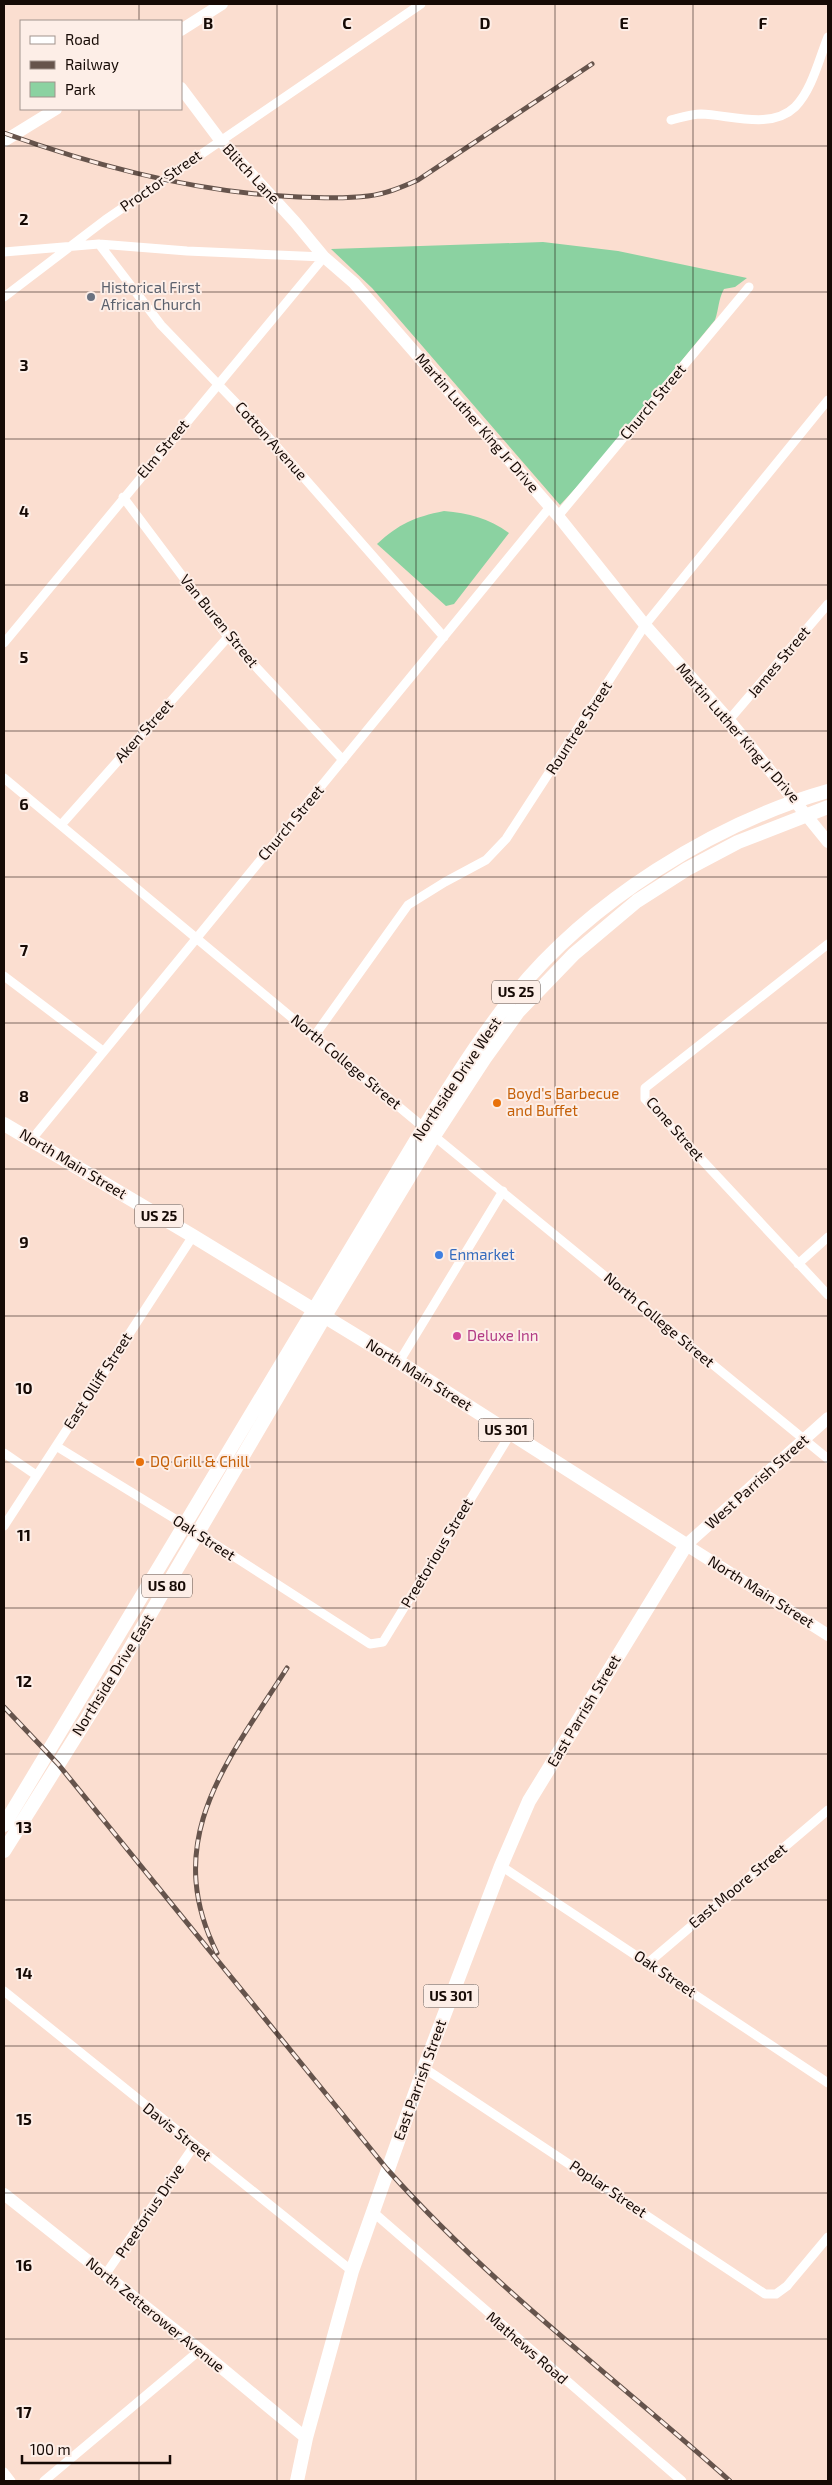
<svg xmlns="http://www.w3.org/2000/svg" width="832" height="2485" font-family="'Exo 2',sans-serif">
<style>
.green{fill:#8bd2a1}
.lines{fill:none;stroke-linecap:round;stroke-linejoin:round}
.street{stroke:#fff;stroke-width:9}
.secondary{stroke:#fff;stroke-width:12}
.primary{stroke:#fff;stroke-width:14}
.rail-casing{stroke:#66544c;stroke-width:5}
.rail{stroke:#fdeee7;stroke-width:3;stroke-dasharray:9;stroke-linecap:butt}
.grid{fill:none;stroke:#160a05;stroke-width:1;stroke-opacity:0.55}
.worship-dot{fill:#6b7280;stroke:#fdeee7;stroke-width:2}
.food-dot{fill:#e8710a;stroke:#fdeee7;stroke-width:2}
.shop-dot{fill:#3f7fe0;stroke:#fdeee7;stroke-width:2}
.hotel-dot{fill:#d1479c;stroke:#fdeee7;stroke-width:2}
.labels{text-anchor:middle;stroke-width:4;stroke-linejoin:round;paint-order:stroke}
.shield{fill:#fdeee7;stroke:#5b4e49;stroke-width:1}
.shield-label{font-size:14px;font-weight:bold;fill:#160a05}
.street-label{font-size:15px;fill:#160a05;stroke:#fdeee7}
.worship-label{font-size:15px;fill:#5b616d;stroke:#fdeee7;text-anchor:start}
.food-label{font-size:15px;fill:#c56008;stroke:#fdeee7;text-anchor:start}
.shop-label{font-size:15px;fill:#366cbe;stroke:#fdeee7;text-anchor:start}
.hotel-label{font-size:15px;fill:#b23c85;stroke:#fdeee7;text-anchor:start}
.grid-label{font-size:16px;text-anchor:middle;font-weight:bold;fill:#160a05;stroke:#fdeee7;stroke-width:4;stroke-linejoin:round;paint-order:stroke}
</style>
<rect width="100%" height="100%" fill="#fbded0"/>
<!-- green -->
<path class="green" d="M543,242l75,9 129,27 -12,9 -11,2c-6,11 -5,20 -9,31l-129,157 -26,28 -188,-217 -41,-39z
M444,511c25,2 44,7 65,22l-55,71 -8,2 -69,-62c22,-20 37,-27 67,-33z"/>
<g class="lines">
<!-- street -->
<path class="street" d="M671,120c9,-2 20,-6 30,-6 30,1 70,16 94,-7 17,-17 24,-48 33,-70
M99,244l62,81 102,106 181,206
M4,252l95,-8 88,7 137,6
M4,297l101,-77 316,-216
M123,497l105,140 115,123
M558,516l191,-229
M4,643l320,-386
M729,720l99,-116
M4,778l430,358 394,323
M61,825l167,-188
M828,944l-183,144v11l183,196
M4,976l99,75
M315,1035l93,-130 37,-23 41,-22 20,-21 139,-214 183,-225
M32,1139l518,-632
M798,1264l30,-27
M399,1362l104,-171
M56,1446l129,79 185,119 13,-2 128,-209
M4,1453l32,22
M4,1526l189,-290
M501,1866l327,217
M648,1963l180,-153
M4,1991l348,280
M424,2068l341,226h11l11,-8 41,-49
M373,2212l309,269
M105,2275l89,-129
M4,2472l7,9
M44,2481l156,-131"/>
<!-- secondary -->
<path class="secondary" d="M181,30l41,-26
M181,88l39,52 75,82 29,35 30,26 204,233 87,109 84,95 99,122
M4,141l52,-32
M828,1418l-142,127 142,90
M4,2194l196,156 106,88"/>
<!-- primary -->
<path class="primary" d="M4,1124l189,112 206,126 287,183 -157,256 -28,65 -77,202 -72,203 -46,167 -9,43
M4,1825l420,-698c29,-45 56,-90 90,-132 75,-93 200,-172 314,-204
M4,1851l114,-182 207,-353 109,-180 51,-78 33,-46 56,-58 63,-53 50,-32 51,-27 90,-35"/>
<!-- rail casing -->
<g class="rail-casing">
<path id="rail" d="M4,133c94,34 195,60 295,64 23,1 46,2 69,-1 18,-2 34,-9 50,-16l174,-116
M4,1707l54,57 329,405c103,116 228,209 343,312
M217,1953c-57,-114 11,-192 70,-285"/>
</g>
<!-- rail -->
<use href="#rail" class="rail"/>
</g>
<!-- grid -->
<path class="grid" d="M139,4v17M277,4v2477M416,4v2477M555,4v2477M693,4v2477M139,109v2372M4,146h824M4,292h824M4,439h824M4,585h824M4,731h824M4,877h824M4,1023h824M4,1169h824M4,1316h824M4,1462h824M4,1608h824M4,1754h824M4,1900h824M4,2046h824M4,2193h824M4,2339h824"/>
<!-- markers -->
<circle class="worship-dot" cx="91" cy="297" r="5"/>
<g class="food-dot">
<circle cx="497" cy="1103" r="5"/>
<circle cx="140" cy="1462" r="5"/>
</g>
<circle class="shop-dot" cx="439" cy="1255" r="5"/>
<circle class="hotel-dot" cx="457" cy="1336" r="5"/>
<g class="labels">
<!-- shield labels -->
<g class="shield">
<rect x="492" y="980.5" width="48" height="23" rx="4"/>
<rect x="135" y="1204.5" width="48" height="23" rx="4"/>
<rect x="478.5" y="1418.5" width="55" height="23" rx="4"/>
<rect x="142" y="1574.5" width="50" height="23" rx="4"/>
<rect x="423.5" y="1984.5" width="55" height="23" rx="4"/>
</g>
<g class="shield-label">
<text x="516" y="997">US 25</text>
<text x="159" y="1221">US 25</text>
<text x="506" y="1435">US 301</text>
<text x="167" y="1591">US 80</text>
<text x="451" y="2001">US 301</text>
</g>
<!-- street labels -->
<g class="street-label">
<text transform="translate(251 174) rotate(47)" y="5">Blitch Lane</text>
<text transform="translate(161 181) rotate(-35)" y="5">Proctor Street</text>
<text transform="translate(653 402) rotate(-50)" y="5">Church Street</text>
<text transform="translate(477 423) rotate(49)" y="5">Martin Luther King Jr Drive</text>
<text transform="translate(271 441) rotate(48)" y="5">Cotton Avenue</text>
<text transform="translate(163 449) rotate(-50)" y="5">Elm Street</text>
<text transform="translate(219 621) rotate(51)" y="5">Van Buren Street</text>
<text transform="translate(779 662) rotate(-50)" y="5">James Street</text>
<text transform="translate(579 728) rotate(-57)" y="5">Rountree Street</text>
<text transform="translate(144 731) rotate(-48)" y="5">Aken Street</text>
<text transform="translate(738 733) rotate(49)" y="5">Martin Luther King Jr Drive</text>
<text transform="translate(291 823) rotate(-50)" y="5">Church Street</text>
<text transform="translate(346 1062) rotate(40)" y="5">North College Street</text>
<text transform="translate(457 1079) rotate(-56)" y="5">Northside Drive West</text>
<text transform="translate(675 1129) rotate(49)" y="5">Cone Street</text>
<text transform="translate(73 1164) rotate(31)" y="5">North Main Street</text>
<text transform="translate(659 1320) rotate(40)" y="5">North College Street</text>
<text transform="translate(419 1375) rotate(32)" y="5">North Main Street</text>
<text transform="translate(98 1381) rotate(-57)" y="5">East Olliff Street</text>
<text transform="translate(757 1482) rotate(-42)" y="5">West Parrish Street</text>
<text transform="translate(204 1538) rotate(33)" y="5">Oak Street</text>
<text transform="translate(437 1553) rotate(-59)" y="5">Preetorious Street</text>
<text transform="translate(761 1592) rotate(32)" y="5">North Main Street</text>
<text transform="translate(113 1675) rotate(-58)" y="5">Northside Drive East</text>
<text transform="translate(584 1711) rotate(-59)" y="5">East Parrish Street</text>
<text transform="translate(738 1886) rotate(-40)" y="5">East Moore Street</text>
<text transform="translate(665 1974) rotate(34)" y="5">Oak Street</text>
<text transform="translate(420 2080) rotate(-70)" y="5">East Parrish Street</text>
<text transform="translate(177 2132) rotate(39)" y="5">Davis Street</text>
<text transform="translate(608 2189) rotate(34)" y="5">Poplar Street</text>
<text transform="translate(150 2211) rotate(-56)" y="5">Preetorius Drive</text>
<text transform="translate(155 2315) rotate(39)" y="5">North Zetterower Avenue</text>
<text transform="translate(527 2348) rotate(41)" y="5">Mathews Road</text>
</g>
<!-- worship labels -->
<g class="worship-label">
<text x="101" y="293">Historical First<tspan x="101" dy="17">African Church</tspan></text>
</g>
<!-- food labels -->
<g class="food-label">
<text x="507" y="1099">Boyd's Barbecue<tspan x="507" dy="17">and Buffet</tspan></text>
<text x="150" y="1467">DQ Grill &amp; Chill</text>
</g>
<!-- shop labels -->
<g class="shop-label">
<text x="449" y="1260">Enmarket</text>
</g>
<!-- hotel labels -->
<g class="hotel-label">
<text x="467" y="1341">Deluxe Inn</text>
</g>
</g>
<g class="grid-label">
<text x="208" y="29">B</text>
<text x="347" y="29">C</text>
<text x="485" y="29">D</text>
<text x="624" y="29">E</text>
<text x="763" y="29">F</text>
<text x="24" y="225">2</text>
<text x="24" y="371">3</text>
<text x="24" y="517">4</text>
<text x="24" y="663">5</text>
<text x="24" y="810">6</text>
<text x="24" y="956">7</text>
<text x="24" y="1102">8</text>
<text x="24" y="1248">9</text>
<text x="24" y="1394">10</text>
<text x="24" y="1541">11</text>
<text x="24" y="1687">12</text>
<text x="24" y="1833">13</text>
<text x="24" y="1979">14</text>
<text x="24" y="2125">15</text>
<text x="24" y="2271">16</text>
<text x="24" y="2418">17</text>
</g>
<!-- border -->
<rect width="832" height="2485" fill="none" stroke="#160a05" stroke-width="10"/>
<!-- legend -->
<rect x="20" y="20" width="162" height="90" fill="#fdeee7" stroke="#a1938d"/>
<rect x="30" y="36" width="25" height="8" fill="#ffffff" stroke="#a1938d"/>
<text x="65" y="45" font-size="15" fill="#160a05">Road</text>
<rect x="30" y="61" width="25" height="8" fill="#66544c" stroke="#a1938d"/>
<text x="65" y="70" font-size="15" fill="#160a05">Railway</text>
<rect x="30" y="82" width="25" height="15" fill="#8bd2a1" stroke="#a1938d"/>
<text x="65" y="95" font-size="15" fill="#160a05">Park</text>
<!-- scale -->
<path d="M22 2455v8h148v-8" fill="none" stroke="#160a05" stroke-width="2.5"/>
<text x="30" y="2455" font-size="15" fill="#160a05" stroke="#fdeee7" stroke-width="4" paint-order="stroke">100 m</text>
</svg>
